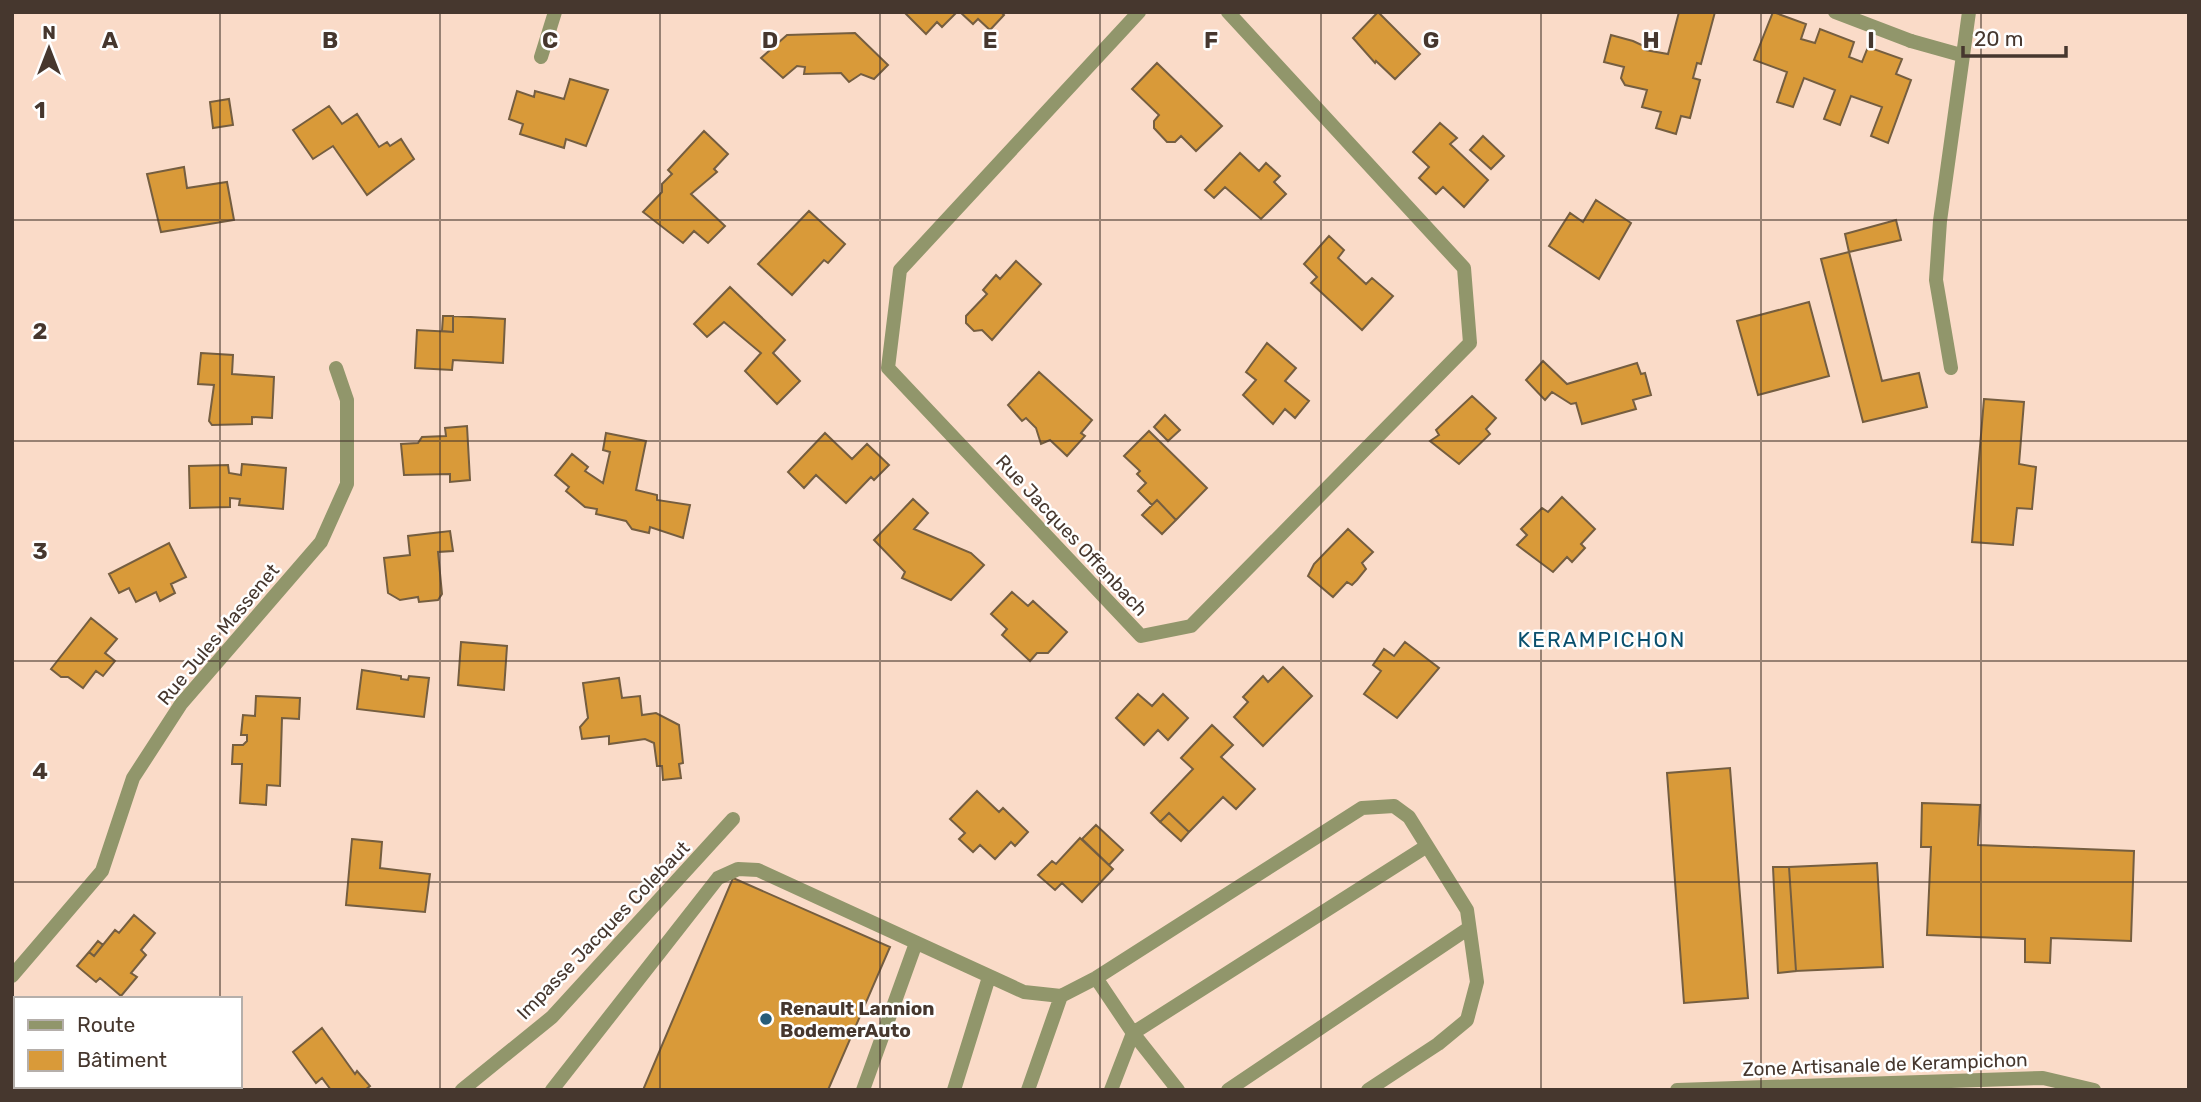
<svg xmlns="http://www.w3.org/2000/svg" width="2201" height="1102" font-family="Rubik,sans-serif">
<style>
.building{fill:#d99a39;stroke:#755e40;stroke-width:2}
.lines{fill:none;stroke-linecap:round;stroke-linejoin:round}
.lane{stroke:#91966b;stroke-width:14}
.street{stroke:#91966b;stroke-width:14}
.grid{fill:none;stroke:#46372e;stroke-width:2;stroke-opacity:0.55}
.poi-dot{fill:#285d79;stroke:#fff;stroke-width:2.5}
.labels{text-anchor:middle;stroke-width:5;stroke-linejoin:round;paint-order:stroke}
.street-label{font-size:19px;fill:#46372e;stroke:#fff}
.poi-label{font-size:19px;font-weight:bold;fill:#46372e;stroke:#fff;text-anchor:start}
.neighbourhood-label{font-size:21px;letter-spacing:2px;fill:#0a4f6d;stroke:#fff}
.grid-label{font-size:23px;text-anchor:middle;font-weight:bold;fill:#46372e;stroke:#fff;stroke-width:5;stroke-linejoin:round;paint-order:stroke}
</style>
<rect width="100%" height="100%" fill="#fadbc8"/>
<!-- building -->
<path class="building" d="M904,12h53l-15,15 -5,-5 -11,12z
M960,12h41l3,3 -14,15 -12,-11 -5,5z
M1378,12l42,42 -25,25 -19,-18 -1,2 -22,-25z
M1679,12h36l-14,52 -4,-1 -4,15 7,2 -10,38 -9,-2 -5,18 -20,-6 5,-16 -19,-5 5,-17 -22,-5 -4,-7 3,-11 -20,-5 7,-27 22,6 13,6 -1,3 23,4z
M1773,12l33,12 -5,15 14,4 5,-14 34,13 -5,15 13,5 6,-15 34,12 -6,15 15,6 -23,63 -17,-7 11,-29 -31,-11 -11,29 -16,-6 11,-29 -31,-12 -11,29 -16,-5 10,-30 -33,-12z
M855,33l33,32 -14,14 -13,-5 -12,8 -8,-9 -37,1 1,-7 -8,-1 -14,12 -22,-20 26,-23z
M1157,63l65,63 -26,25 -15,-15 -6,6h-8l-13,-14v-7l5,-6 -27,-26z
M570,79l38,11 -22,56 -20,-7 -2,9 -44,-14 3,-10 -14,-5 8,-28 17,6 1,-6 29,8z
M229,99l4,26 -20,3 -3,-26z
M329,106l13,18 15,-10 22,33 8,-5 3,4 11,-7 13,20 -47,36 -34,-49 -20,13 -20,-29z
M1440,123l17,15 -7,6 38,36 -24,27 -21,-20 -7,7 -17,-16 10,-11 -16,-15z
M704,131l24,23 -14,15 3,3 -26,22 34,32 -17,17 -14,-12 -11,12 -40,-31 19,-20v-8l10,-10 -4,-4z
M1483,136l21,20 -13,13 -21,-19z
M1240,153l19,18 7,-8 14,13 -6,6 12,12 -25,25 -36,-32 -11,11 -9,-8z
M184,167l3,21 40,-6 7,38 -73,12 -14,-58z
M1596,200l35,23 -32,56 -50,-33 21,-33 13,9z
M809,211l36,33 -17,19 -4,-3 -32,35 -34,-31z
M1896,220l5,20 -52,12 -4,-18z
M1329,236l15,14 -6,8 28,26 6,-6 21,18 -31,34 -51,-47 6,-6 -13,-13z
M1849,252l33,129 37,-8 8,34 -64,15 -42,-163z
M1016,261l25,23 -49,56 -10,-10 -8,1 -8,-8v-7l21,-22 -4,-4 13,-15 4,4z
M730,287l55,53 -12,13 27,28 -23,23 -32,-33 16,-18 -37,-31 -17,15 -13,-13z
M1809,302l20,74 -71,19 -21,-74z
M443,316h10v16l-11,-1z
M453,316l52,3 -2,44 -50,-3 -1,10 -37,-2 2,-38 36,2z
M1267,343l29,25 -11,13 24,20 -14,17 -10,-9 -12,15 -30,-29 13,-15 -10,-8z
M201,353l32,2 -1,19 42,3 -2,41 -20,-1v7l-40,1 -3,-4 5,-36 -16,-1z
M1543,361l24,23 70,-21 4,11 4,-1 6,22 -18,5 3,9 -54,15 -6,-21 -5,1 -19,-12 -7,8 -19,-20z
M1039,372l53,48 -11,13 4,3 -18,20 -17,-16 -9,4 -5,-16 -10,-10 -4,3 -14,-16z
M1472,396l24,22 -10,11 4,5 -31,30 -29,-23 9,-6 -3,-5z
M1984,399l40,3 -5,62 17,3 -4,42 -15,-1 -4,37 -41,-3z
M1165,415l15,15 -12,11 -14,-14z
M467,426l3,54 -20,2v-8l-46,1 -3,-31 17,-1 4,-6 24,-1 -1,-8z
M1149,431l58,57 -31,32 -19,-20 -5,5 -14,-14 8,-8 -9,-9 3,-3 -16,-15z
M606,433l40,8 -10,49 21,5v5l33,5 -7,33 -33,-11 -1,6 -17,-4 -6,-8 -30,-7 1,-5 -12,-2 -19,-16 3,-4 -14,-12 17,-21 16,13 -3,4 18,12 7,-31 -7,-2z
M825,433l27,26 15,-15 22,21 -15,15 -3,-3 -25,26 -30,-28 -12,13 -16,-16z
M242,464l44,4 -3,41 -44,-4 1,-6 -10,-1v9l-40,1 -1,-42 39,-1 1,8 12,2z
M1562,497l33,32 -14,15 4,4 -13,14 -5,-5 -14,15 -36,-27 10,-10 -6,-6 21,-21 6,4z
M913,499l15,14 -14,16 57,24 13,12 -33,35 -49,-22 3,-6 -31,-32z
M1157,500l19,20 -14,14 -20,-19z
M1348,529l25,23 -11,11 4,6 -9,11 -5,5 -5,-3 -14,15 -25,-21 6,-12z
M450,531l3,20 -15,1 4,42 -4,6 -19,2 -1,-5 -18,3 -12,-7 -4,-35 26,-3 -2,-19z
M169,543l17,34 -15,7 4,9 -15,8 -4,-9 -20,10 -7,-14 -10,5 -10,-19z
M1012,592l16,14 5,-5 34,31 -19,21h-11l-7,8 -28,-26 5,-6 -16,-15z
M91,618l26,21 -12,14 10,8 -12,15 -7,-5 -13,17 -15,-11h-7l-10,-8z
M461,642l46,4 -3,44 -46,-5z
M1405,642l34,26 -42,50 -33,-24 17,-23 -8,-6 11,-16 10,7z
M1283,667l29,29 -49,50 -29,-29 14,-15 -5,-5 20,-21 5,6z
M362,670l39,6v3l7,1 1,-4 20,2 -5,39 -67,-8z
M619,678l3,20 18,-2 2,19 14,-2 23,12 4,38 -4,1 2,14 -18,2 -1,-14h-5l-3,-23 -9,-4 -36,5v-8l-27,3 -2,-12 8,-9 -5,-35z
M1138,694l14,12 11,-12 25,24 -20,22 -10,-10 -14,15 -28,-27z
M256,696l44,2 -1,21 -17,-1 -2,68 -13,-1 -1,20 -26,-2 2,-39h-10l1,-19h10l4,-4v-6h-6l2,-20 12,1z
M1212,725l21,20 -12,12 34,32 -19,20 -13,-12 -34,35 -20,-19 -9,9 -9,-9 42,-44 -12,-11z
M1730,768l18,230 -64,5 -17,-230z
M977,791l22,21 4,-4 25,24 -13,14 -4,-4 -16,17 -15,-14 -7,7 -14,-13 6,-6 -15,-14z
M1922,803l58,2 -2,40 156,6 -3,90 -80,-3 -1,25 -25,-1v-23l-98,-4 4,-88h-10z
M1169,813l20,19 -8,9 -21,-19z
M1096,825l27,25 -14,15 -27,-26z
M1080,838l33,31 -31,33 -20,-19 -7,7 -17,-15 14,-14 4,3z
M352,839l30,3 -2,26 50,6 -5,38 -79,-7z
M1877,863l6,104 -87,4 -7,-104z
M1773,867h16l7,104 -18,2z
M733,878l157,69 -62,143h-185z
M134,915l21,18 -14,17 5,5 -15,18 6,4 -16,19 -21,-18 -4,4 -19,-16 12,-14 5,4 21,-26 4,3z
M98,941l5,4 -9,11 -5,-4z
M322,1028l33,46 2,-3 13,15 -5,4h-34l-9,-12 -6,5 -23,-31z"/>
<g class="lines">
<!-- lane -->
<path class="lane" d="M1911,41l50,14
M1951,368l-15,-88 4,-59 29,-209
M1096,978l37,55 45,57
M552,1090l166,-212 20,-9 20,1 266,122 37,4 35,-18 266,-170 32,-2 15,11 58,93 10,72 -10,38 -29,24 -70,46
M863,1090l53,-147
M954,1090l35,-113
M1028,1090l33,-94
M1111,1090l22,-57 294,-187
M1228,1090l241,-162"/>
<!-- street -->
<path class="street" d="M1139,12l-239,258 -12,98 253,268 50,-10 279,-283 -6,-75 -236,-256
M1835,12l76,29
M541,57l14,-45
M12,976l90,-105 31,-93 48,-74 140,-162 26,-58v-84l-11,-32
M462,1090l90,-73 181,-198
M1677,1090l366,-12 51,12"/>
</g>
<!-- grid -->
<path class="grid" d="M220,12v987M440,12v1078M660,12v1078M880,12v1078M1100,12v1078M1321,12v1078M1541,12v1078M1761,12v1078M1981,12v1078M12,220h2177M12,441h2177M12,661h2177M12,882h2177M220,1086v4"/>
<!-- markers -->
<circle class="poi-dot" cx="766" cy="1019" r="7"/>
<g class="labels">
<!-- street labels -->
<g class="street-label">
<text transform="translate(1072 535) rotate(47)" y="7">Rue Jacques Offenbach</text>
<text transform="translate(218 634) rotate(-50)" y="7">Rue Jules Massenet</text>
<text transform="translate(603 930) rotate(-46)" y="7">Impasse Jacques Colebaut</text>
<text transform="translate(1885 1064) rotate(-2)" y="7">Zone Artisanale de Kerampichon</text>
</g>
<!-- poi labels -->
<g class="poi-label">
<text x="780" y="1015">Renault Lannion<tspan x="780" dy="22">BodemerAuto</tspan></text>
</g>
<!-- neighbourhood labels -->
<g class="neighbourhood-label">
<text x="1602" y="647">KERAMPICHON</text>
</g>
</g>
<g class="grid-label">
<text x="110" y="48">A</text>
<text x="330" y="48">B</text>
<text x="550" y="48">C</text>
<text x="770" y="48">D</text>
<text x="990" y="48">E</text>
<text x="1211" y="48">F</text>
<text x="1431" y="48">G</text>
<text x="1651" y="48">H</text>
<text x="1871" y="48">I</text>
<text x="40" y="118">1</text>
<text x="40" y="339">2</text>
<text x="40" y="559">3</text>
<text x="40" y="779">4</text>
</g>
<!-- border -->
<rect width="2201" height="1102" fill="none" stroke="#46372e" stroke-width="28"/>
<!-- legend -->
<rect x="14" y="997" width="228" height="91" fill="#ffffff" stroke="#b5afab" stroke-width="2"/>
<rect x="28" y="1020" width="35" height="10" fill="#91966b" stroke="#b5afab" stroke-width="2"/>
<text x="77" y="1032" font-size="21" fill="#46372e">Route</text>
<rect x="28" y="1050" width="35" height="21" fill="#d99a39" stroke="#b5afab" stroke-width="2"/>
<text x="77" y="1067" font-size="21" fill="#46372e">Bâtiment</text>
<!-- north arrow -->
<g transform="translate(49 49)" stroke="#ffffff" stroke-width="5" paint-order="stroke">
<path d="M0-5L12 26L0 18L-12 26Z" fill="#46372e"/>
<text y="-10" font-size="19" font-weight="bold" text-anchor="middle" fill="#46372e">N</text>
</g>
<!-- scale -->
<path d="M1963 46v10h103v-10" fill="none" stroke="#46372e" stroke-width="3.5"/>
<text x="1974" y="46" font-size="21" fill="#46372e" stroke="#ffffff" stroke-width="5" paint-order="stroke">20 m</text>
</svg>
